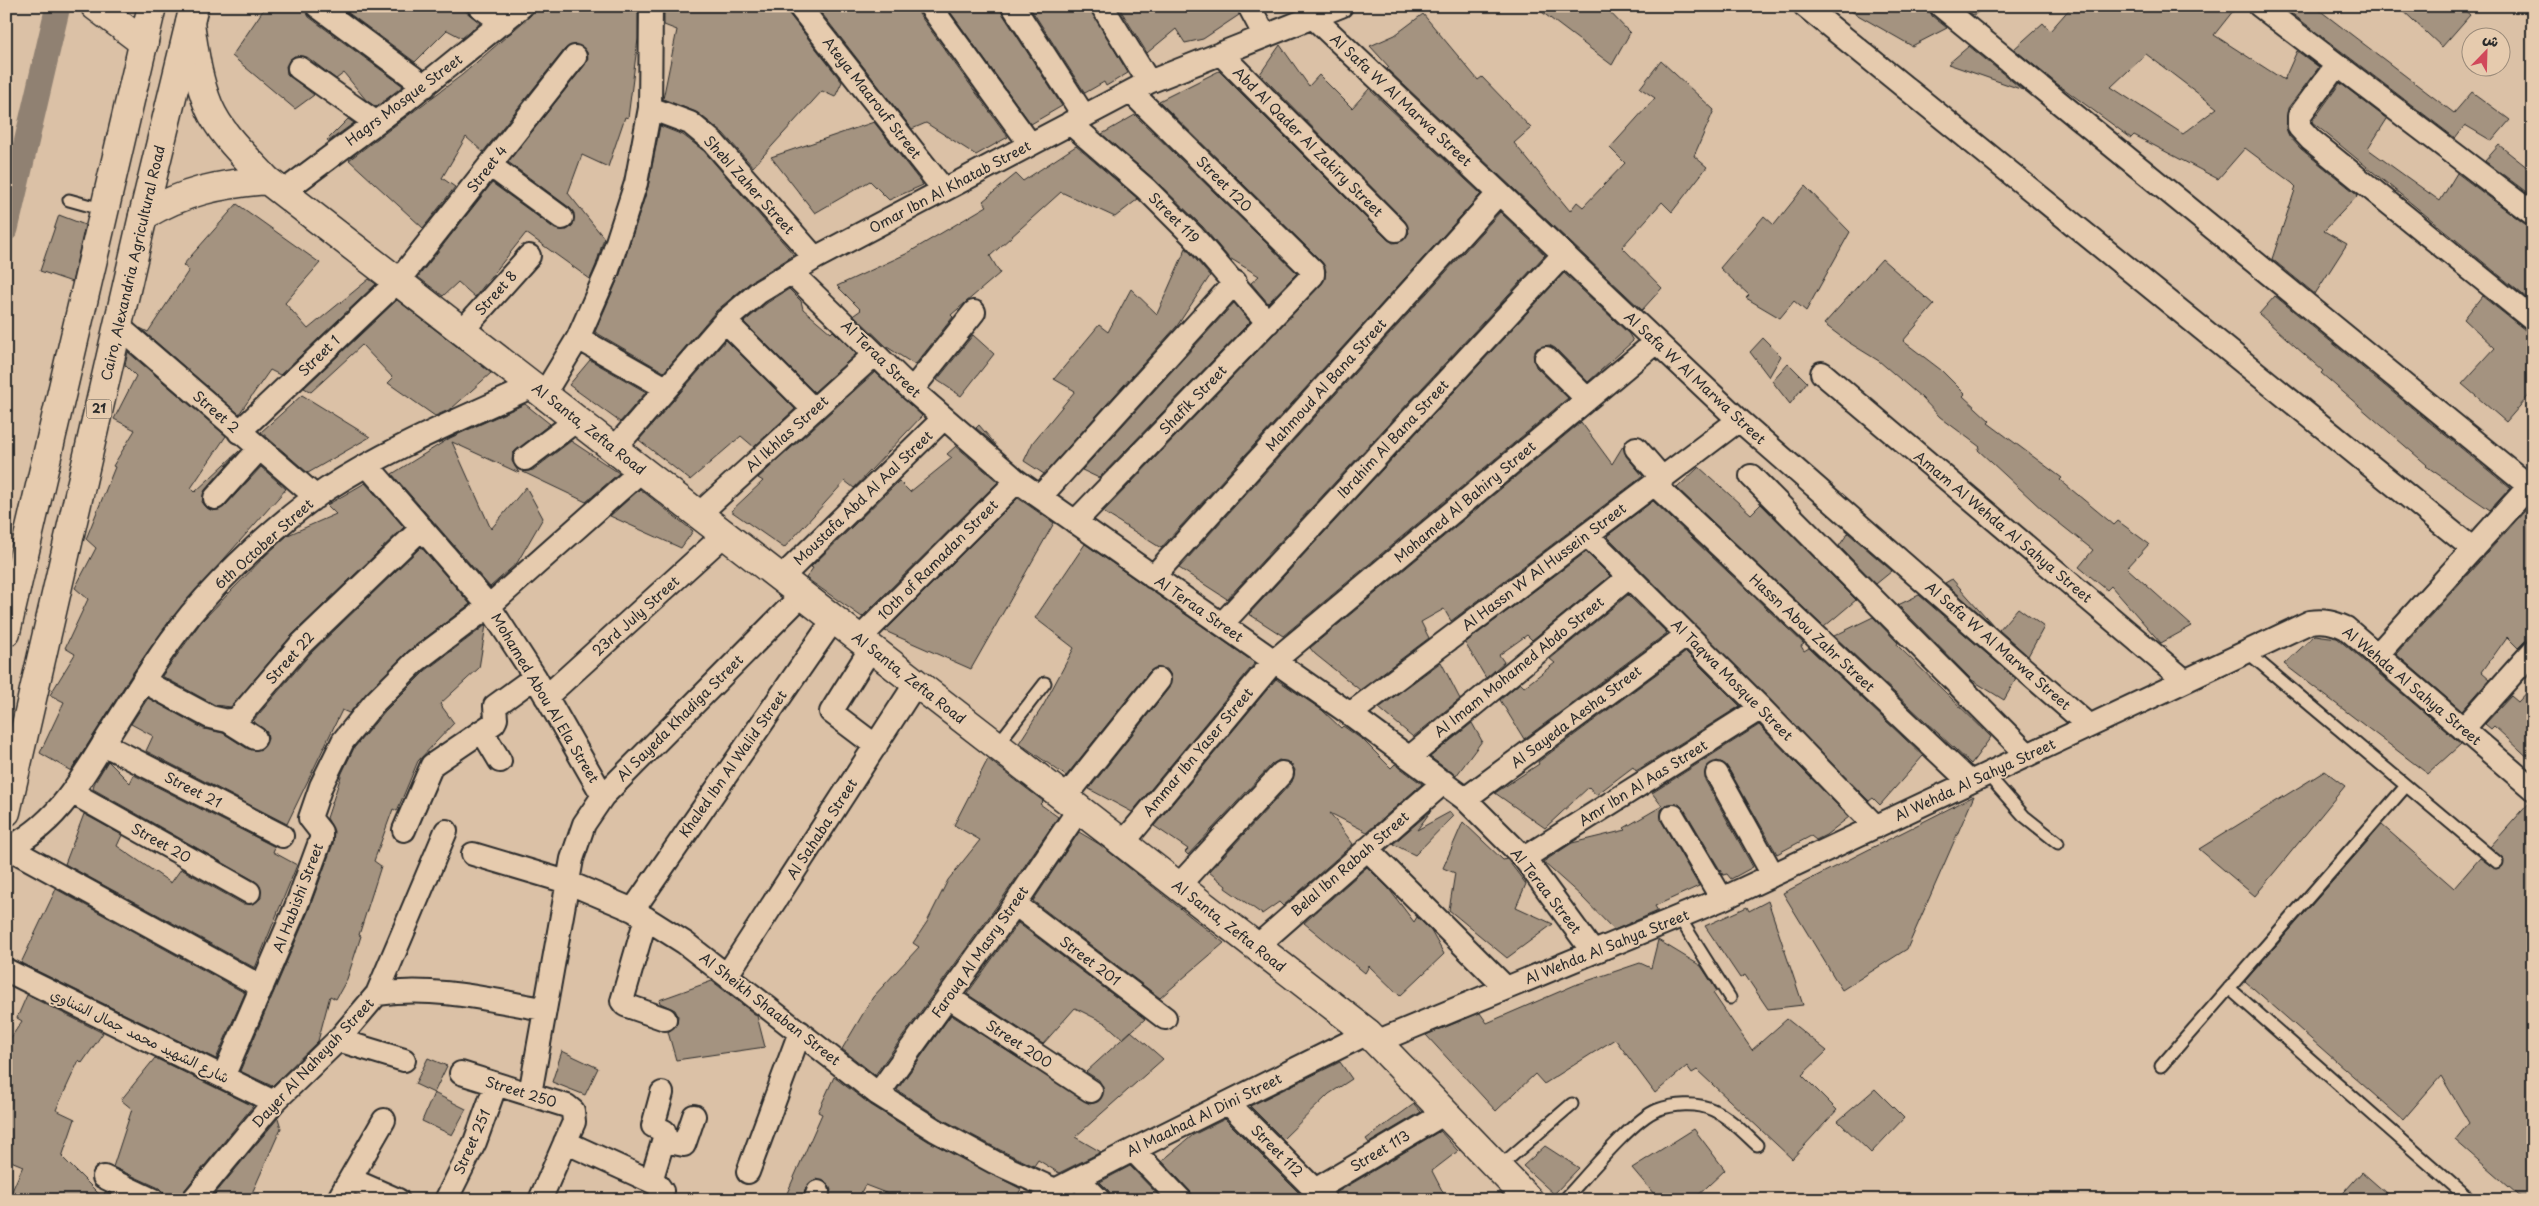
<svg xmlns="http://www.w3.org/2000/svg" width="2539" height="1206" font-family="'Playpen Sans','Playpen Sans Arabic',sans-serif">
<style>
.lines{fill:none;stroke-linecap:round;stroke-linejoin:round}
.canal{stroke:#908172;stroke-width:25}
.building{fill:#a49380;stroke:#2b2b2b;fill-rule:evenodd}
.service-casing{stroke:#2b2b2b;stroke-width:15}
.minor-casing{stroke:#2b2b2b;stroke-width:26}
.tertiary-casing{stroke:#2b2b2b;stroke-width:31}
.primary-casing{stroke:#2b2b2b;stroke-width:31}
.trunk-casing{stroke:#2b2b2b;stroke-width:31}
.service{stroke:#e6cbae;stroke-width:11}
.minor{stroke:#e6cbae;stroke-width:22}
.tertiary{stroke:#e6cbae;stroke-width:28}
.primary{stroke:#e6cbae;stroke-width:28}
.trunk{stroke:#e6cbae;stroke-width:28}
.labels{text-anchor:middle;stroke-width:4;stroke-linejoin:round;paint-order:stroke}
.shield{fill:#e6cbae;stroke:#635b52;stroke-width:1}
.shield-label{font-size:12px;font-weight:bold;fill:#2b2b2b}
.street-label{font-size:14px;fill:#2b2b2b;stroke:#e6cbae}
</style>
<rect width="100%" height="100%" fill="#dbc1a6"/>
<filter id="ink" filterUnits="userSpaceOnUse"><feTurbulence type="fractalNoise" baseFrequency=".02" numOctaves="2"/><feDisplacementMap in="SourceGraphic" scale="10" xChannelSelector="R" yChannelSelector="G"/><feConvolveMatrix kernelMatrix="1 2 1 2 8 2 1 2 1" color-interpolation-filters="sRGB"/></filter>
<g filter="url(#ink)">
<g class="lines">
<!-- canal -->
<path class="canal" d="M6,229l52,-223"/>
</g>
<!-- building -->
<path class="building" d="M266,6h38l5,11 94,69 -27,21 -10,-7 -22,-27 -8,6 -29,-22 -13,-1 -8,10 1,8 27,21 -19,14 -63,-53z
M339,6h120l21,17 -18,15 -15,-8 -32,32z
M537,6h101v33l-10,79 -3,-1 -17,50 -26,-12 -14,38 36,45 -8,27 -6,14 -64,-46 -51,64 -17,-15 -15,14 -25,-19 74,-94 63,46 12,1 6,-5 1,-12 -4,-5 -62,-46 77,-97 3,-7 -1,-6 -11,-8 -11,5 -82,103 -17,-15 -24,41 13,9 -32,41 -74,-68 113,-85 68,-59z
M664,6h122l3,8 53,68 -7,15 -13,-6 -69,76 -30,-34 -25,-20 -35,-14 14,-69 -13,-5z
M816,6h101l2,8 89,123 -32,18 -50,-32 -14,6z
M946,6h54l2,7 60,93 -31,18z
M1029,6h60l39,67 -22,13 -2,-4 -19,11z
M1118,6h118l3,9 -36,24 -18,4 -9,-14 -29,24z
M1534,6h70l26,27 -18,32z
M1842,6h86l4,10 15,12 -35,18z
M1962,6h28l-17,9z
M2072,6h165l-23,29 70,45 13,-29 22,16 -31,41 -2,20 3,8 12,13 57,46 -34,36 23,13 -32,50 -43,-35 24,-72 -4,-4 -47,-35 -27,31 -84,-44 -3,3 -75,-55 -42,-34 29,-26 7,8zM2146,54l16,12 55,42 -34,26 -72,-47z
M2282,6h32l140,107 18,-21 38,28 -18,21 -27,-16 -10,13z
M2398,6h62l10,9 -28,32z
M1423,14l55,66 4,-3 49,51 -17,15 56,68 7,-9 6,5 42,-44 -15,-15 45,-50 -15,-10 21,-27 53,49 -20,46 13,11 -35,45 -10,-10 -40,45 40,41 -20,22 -255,-241 2,-2 -19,-21 25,-11z
M1280,45l29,41 10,-11 33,33 17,-19 112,105 -320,354 -58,-36 219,-228 4,-13 -4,-9 -163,-161 60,-30 168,168 6,4 7,-1 9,-9 -4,-12 -145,-147z
M1969,46l54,44 -75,-26z
M2340,83l47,36 -19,30 72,52 17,-28 68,51 8,3v76l-221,-181z
M1135,115l162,158 -29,30 -17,-20 8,-7 -31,-19 -25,-30 -48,-47 -53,-46z
M348,119l6,4 -25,18 -2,-1z
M874,122l49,63 -34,15 -19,-19 -55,32 -44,-56z
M660,126l23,9 21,16 90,104 -42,26 -36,30 -52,61 -69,-40 25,-58 28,-87z
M2499,145l34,27v25l-48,-36z
M1076,146l62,53 -23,18 -54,-25 -71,64 10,17 -49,42 2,2 -38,48 -28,-18 -33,-32 7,-5 -24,-24 69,-32 81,-48 -4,-5 33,-27 7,7z
M1805,186l45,46 -44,79 -12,-10 -14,17 -34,-20 3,-3 -29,-27 44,-52 10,9z
M237,204l83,59 -35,40 23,26 61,-50 7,5 -96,91 -10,-5 -31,44 -99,-86 8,4 41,-62 -6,-5z
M1500,212l45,43 -318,344 -48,-31z
M59,215l26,10 -13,57 -32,-11z
M1186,248l24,28 -33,50 -133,148 -20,-13 9,-19 42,-51 -21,-12 45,-54 9,7 23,-43 26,25z
M1882,259l52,46 -31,36 38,29 24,24 -2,2 27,25 -2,2 74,55 -2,2 54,45 4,-4 31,23 -22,24 65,58 -31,17 -50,-57 -4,4 -28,-23 14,-17 -48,-38 -67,-62 2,-3 -40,-30 -18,-19 -43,-37 -31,-19 -24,-18z
M1564,273l65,61 4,7 -45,41 -33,-34 -6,-3 -12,3 -4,7 3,12 32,31 -285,238 -34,-22z
M789,289l12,12 2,8 28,24 2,-2 23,23 -42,38 -70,-70 23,-19z
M2275,296l235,192 -20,22 -64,-44 1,-1 -106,-92 2,-2 -64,-57z
M2482,296l43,34 8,3v58l-27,31 -44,-38 33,-36 -31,-29z
M397,300l94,73 -40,36 -16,7 -47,-33 5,-5 -31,-33 -51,47 -7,-4z
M1234,303l16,19 -151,156 -17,-8z
M973,335l21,19 -33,42 -24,-16z
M1763,338l18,18 -12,21 -19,-25z
M726,340l69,69 -41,38 -13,-11 -51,44 -51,-40z
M128,352l98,84 -35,52 4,4 44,-41 -34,39 -3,12 5,6 6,3 11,-4 37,-40 25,22 -116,131 -38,54 -61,97 -31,-18 24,-51 -14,-7 25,-41 -10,-6 23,-49 -13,-11 21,-40 -10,-9 29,-72 -2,-1 22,-36 -21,-11 22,-43 -11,-11z
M590,360l56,32 -26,30 -51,-37z
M1788,363l19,19 -17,22 -18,-23z
M875,372l47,44 -68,72 -9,-7 -61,67 -53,-37 32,-30 -5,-3z
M302,395l68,42 -62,36 -47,-41z
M525,404l25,20 -37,29 -1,8 7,12 -67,-31 39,87 35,-42 17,31 -26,45 -27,24 -98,-113 58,-36z
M1581,422l31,42 11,-18 3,10 17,20 -192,145 -7,-12 -23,13 8,16 -69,52 -45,-36 -5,-6z
M979,425l17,20 -20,-17z
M571,441l48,32 -33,29 -63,-30 10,-2z
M956,446l42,36 -136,135 -56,-39 7,-10 -2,-1 88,-86 11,11 42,-34 -5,-4z
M1699,467l52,47 10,-10 95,96 -32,27 -147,-139z
M365,483l39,44 -112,108 -61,72 -16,-2 -53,-29 39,-54 63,-65 24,-22 48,-21 -9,-9z
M640,489l53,42 -12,17 -71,-32z
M1018,498l36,25 -83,146 -86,-38z
M1653,501l151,143 -3,2 3,5 5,-3 114,108 -43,49 -7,-7 -4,3 -262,-265z
M2533,502v136l-9,4 -6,6 -11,-11 -25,35 8,7 -28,32 -66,-57z
M1848,533l44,38 -16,13 -37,-38z
M1085,544l170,119 -123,149 -43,-23 80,-101 2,-12 -4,-7 -12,-1 -6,4 -83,104 -47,-33 24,-37 31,-58 -39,-30z
M421,547l49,57 -63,48 -58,61 -7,-3 -55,114 -141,-73 7,-15 -22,-12 17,-26 56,31 19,4 25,16h14l6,-10 -1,-7 -14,-11 58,-68z
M1586,552l24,24 -78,64 -5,-5 -28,20 5,7 -18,16 -21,-35z
M1952,579l42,47 -49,-43z
M1628,595l39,38 -143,106 -24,-39 20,-17 4,4 31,-24 -5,-4z
M1919,595l97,84 -12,21 -32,-20 -74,-75z
M2018,608l26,19 -16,29 -29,-26z
M1873,617l25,26 -1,2 94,92 -20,27 -137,-128z
M486,625l-7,43 -39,36 14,19 -36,38 -21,50 -4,-2 -19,52 7,5 -22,69 2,1 -14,43 -11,20 -6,-3 -12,45 -46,45 -32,-15 68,-159 25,-68 1,-13 -7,-13 15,-45 12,-25 31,-37 40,-40z
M2315,635l22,3 124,106 -33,30 -144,-110z
M1686,652l54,54 -104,65 -3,-4 -37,28 -7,-8 -44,41 -50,-35 44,-29 -1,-2z
M1441,662l19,37 -47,38 -34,-29z
M1276,679l46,31 19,18 2,-2 20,14 28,28 4,-4 27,20 -55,48 -37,-19 23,31 -70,62 -4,-4 -17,12 -37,-26 1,-2 -17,-14 83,-90 3,-12 -5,-7 -11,-3 -7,4 -84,91 -3,-3 3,-3 -34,-23z
M2533,686v76l-39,-36 -3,3 -6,-5 26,-28 7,6z
M1472,723l10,18 -26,35 -26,-19z
M1759,725l90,92 -23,18 -10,5 -5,-4 -34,18 -49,-86 -5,-5 -6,-2 -11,7 -1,12 48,87 -22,12 -4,-5 -4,1 -39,-66 -5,-5h-12l-6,6 1,12 37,64 -44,20 3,5 -44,19 -33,-34 -38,-34 29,-19 54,-13 -2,-2 38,-22 -10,-13z
M988,759l55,42 -3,3 18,13 -54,79 -129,179 -33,-26 31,-52 46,-50 -6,-4 14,-21 21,-42 32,-40 -26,-15z
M108,761l22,22 4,-8 141,72 -2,5 24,13 -42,103 -190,-104 19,-50 38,21 -5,11 54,37 10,-14 62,35 12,-1 6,-5 -1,-12 -5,-5 -162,-92 1,-5z
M2325,771l20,15 -90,110 -56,-47z
M1974,796l-67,153 -65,41 -59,-97z
M2530,802h3v398h-9l-69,-60 14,-17 -28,-47 -38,44 -158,-139 137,-156 72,63 26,-30 15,11 7,-2 2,-8 -14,-12z
M1431,811l-14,19 33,-18 3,4 -38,39 -22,-11z
M1463,822l40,38 4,-1 19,25 -10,23 37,17 -46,34 -58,-48 6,-37 -12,-5z
M1079,832l20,12 125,99 -64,55 -127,-97z
M1367,867l22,22 25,33 3,-5 14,14 13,23 -44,42 -31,-30 -4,7 -61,-50z
M56,889l189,104 -29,66 -195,-96z
M1768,901l35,104 -35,4 -23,-34 -5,3 -35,-52 42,-19 2,4z
M1018,923l127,96 -22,20 -18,-16 -30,-15 -32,36 -76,-50z
M1658,940l43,26 16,25 -4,2 39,57 35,-31 40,32 -25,24 35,35 -45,49 -95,-89 -5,3 -5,-7 -32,27 -40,-54 -71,45 -9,-10 -39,37 -70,-76 54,-22 7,10 88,-38 65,-22 11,5z
M712,981l45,35 8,31 -89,13 -8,-28 9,-8 1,-8 -3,-6 -15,-7 -1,-3z
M27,995l76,38 -21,30 -3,-3 -23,50 19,9 -13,38 41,41 2,-6 17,8h-114l15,-34 -17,-7v-114l16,-24 -5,-3z
M951,1015l139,89 7,-2 7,-11 -5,-11 -13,-8 45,-41 32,28 -88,78 26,15 -42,21 -21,-13 -4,6 -34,-16 -58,-31 -45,-29z
M562,1051l36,17 -13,27 -33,-13z
M155,1058l98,48 -70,86 -3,8h-14l-2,-7 -5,-5 -46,-21 19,-58 -11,-9z
M428,1058l19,8 -13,27 -19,-9z
M1340,1062l12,17 -23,15 -46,45 -33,-33z
M834,1077l37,28 57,36 93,48 -6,11h-111l-39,-15 -8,15h-28l2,-10 -3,-6 -12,-5 -10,8 -4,13h-18l38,-86 -4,-2z
M1875,1089l29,29 -33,35 -33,-32z
M434,1093l32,16 -14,26 -30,-14z
M1414,1104l7,8 -52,31 -3,-4z
M278,1118l3,10 -32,72h-39z
M1225,1119l81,81h-112l-4,-9 -28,-30 31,-26z
M1694,1129l31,41 -32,30h-34l-27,-32z
M1440,1131l18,20 -26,20 15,29h-109l-2,-7z
M1545,1146l34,22 -25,26 -31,-28z
M1130,1166l33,34h-51l-3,-9 -9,-9z
M2362,1172l32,28h-57z"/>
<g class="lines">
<!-- service casing -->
<g class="service-casing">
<path id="service" d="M69,200l36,10
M2246,651l251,211
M997,745l48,-62
M1987,774l37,42 34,27
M1679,917l51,81
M2229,988l241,212
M2161,1066l245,-280
M1498,1168l74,-64
M1564,1200c21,-22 68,-80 93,-90 16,-6 40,-8 56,0 17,8 30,22 44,35"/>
</g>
<!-- minor casing -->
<g class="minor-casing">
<path id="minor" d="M317,6l108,80
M479,6l24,17
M799,6l145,184
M930,6l100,138
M1013,6l71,110
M1102,6l47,76
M1249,6l16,30
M1805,6l668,543
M1941,6l588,480
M2260,6l273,208
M1313,17l426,403 350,306
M1221,54l175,176
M2336,66l-37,50v11l12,13 222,180
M299,68l76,54
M650,108l40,15 23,19 102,116
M1070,123l76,66 47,47 75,87
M491,166l71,52
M283,192l121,-90 118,-96
M793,274l119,116 105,91 333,233 115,85 59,59 69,94
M725,321l88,88
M118,326l198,171
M462,331l67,-75
M578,338l88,50
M1546,358l41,41
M1822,373l362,307
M912,390l62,-78
M544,394l34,-56 30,-68 28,-87 14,-75 1,-102
M239,432l159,-151 177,-224
M1636,448l26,30
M614,449l111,-128 34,-29 56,-34 334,-176 192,-76
M525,459l52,-39
M367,465l122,141 46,71 68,119
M1751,476l277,279
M1654,484l316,298
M1040,497l195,-215
M215,498l44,-49
M699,514l176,-160
M1075,522l238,-247v-4l-182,-179
M1587,535l174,173 115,119
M1153,577l346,-384
M781,578l163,-160
M1222,624l342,-370
M859,639l158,-158
M871,648l-40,64 45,34
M2377,655l156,-173
M143,681l67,36 18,4 10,-3 63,-74 121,-116
M546,697l179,-163
M1350,714l389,-294
M228,721l27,17
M2463,729l70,-78
M482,731l18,30
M103,744l179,92
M1410,757l219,-180
M1717,774l56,101
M73,793l176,99
M1065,798l94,-118
M1465,799l222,-164
M1673,816l49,83
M404,830l28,-65 62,-42 2,-4 -1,-13 40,-29
M1123,843l151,-182 382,-319
M9,848l253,139
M6,849c53,-25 76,-72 106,-119 25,-40 50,-80 79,-116 35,-42 91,-95 136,-125 64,-42 137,-71 206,-103
M1367,849l139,139
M473,854l94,28 66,28 52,33 193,151 57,36 59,32 61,28
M1524,858l237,-150
M1178,886l104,-113
M1015,904l150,114
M633,910l201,-291
M646,918l-24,83 3,4 40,14
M1256,947l188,-165
M6,970l268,132
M727,975l189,-292
M377,994c58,-8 109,5 166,15
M948,997l143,94
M338,1040l66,20
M1376,1042l346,-143 588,-277c14,-2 23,0 36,6l187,161
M461,1073l106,33 6,5 1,11 -34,78
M223,1077l73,-170 25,-68v-7l-11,-14 11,-32 22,-45 32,-39 41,-41 73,-55 153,-136
M530,1094l42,-235 12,-35 19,-28 199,-201
M878,1094l137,-190 64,-95
M1228,1103l97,97
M664,1141l20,4 10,-29
M565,1142l92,42 5,7 -3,9
M1133,1150l48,50
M748,1172l52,-140
M104,1177l49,23
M350,1179l48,21
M1078,1179l21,21
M651,1181l14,-46 -1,-4 -11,-5 9,-33
M1315,1190l130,-77
M1044,1199l11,-9 78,-40 235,-117
M193,1200l81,-98 64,-62 39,-46 69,-163
M338,1200l46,-80
M446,1200l29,-58 21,-58
M815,1200l3,-8"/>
</g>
<!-- tertiary casing -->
<g class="tertiary-casing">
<path id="tertiary" d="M95,6l49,37"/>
</g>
<!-- primary casing -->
<g class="primary-casing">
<path id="primary" d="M190,23c4,28 8,58 19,84 12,28 38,51 58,73l1101,853 161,167
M143,216c41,-25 78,-32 124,-36"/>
</g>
<!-- trunk casing -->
<g class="trunk-casing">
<path id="trunk" d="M6,632l146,-626
M6,812l137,-596 51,-210"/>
</g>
<!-- service -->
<use href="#service" class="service"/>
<!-- minor -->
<use href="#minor" class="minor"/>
<!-- tertiary -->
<use href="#tertiary" class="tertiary"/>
<!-- primary -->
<use href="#primary" class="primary"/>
<!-- trunk -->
<use href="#trunk" class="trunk"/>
</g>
</g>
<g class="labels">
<!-- shield labels -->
<rect class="shield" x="86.5" y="399.5" width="25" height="19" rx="4"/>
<g class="shield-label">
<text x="99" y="413">21</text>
</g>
<!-- street labels -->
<g class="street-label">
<text transform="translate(872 98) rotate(52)" y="5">Ateya Maarouf Street</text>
<text transform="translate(404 100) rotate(-37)" y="5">Hagrs Mosque Street</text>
<text transform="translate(1401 100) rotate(43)" y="5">Al Safa W Al Marwa Street</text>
<text transform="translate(1308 142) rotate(45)" y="5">Abd Al Qader Al Zakiry Street</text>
<text transform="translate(487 169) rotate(-52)" y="5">Street 4</text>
<text transform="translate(1224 184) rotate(45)" y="5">Street 120</text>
<text transform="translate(749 185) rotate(48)" y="5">Shebl Zaher Street</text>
<text transform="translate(950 187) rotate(-28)" y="5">Omar Ibn Al Khatab Street</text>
<text transform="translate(1174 218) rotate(45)" y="5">Street 119</text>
<text transform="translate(133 263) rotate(-77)" y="5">Cairo, Alexandria Agricultural Road</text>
<text transform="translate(496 293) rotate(-48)" y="5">Street 8</text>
<text transform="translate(319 356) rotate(-44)" y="5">Street 1</text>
<text transform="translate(881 359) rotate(44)" y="5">Al Teraa Street</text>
<text transform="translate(1695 378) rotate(43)" y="5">Al Safa W Al Marwa Street</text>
<text transform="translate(1326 385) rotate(-48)" y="5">Mahmoud Al Bana Street</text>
<text transform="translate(1193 400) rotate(-46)" y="5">Shafik Street</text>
<text transform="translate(216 412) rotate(41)" y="5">Street 2</text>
<text transform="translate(589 429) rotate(38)" y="5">Al Santa, Zefta Road</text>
<text transform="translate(787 434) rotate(-42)" y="5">Al Ikhlas Street</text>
<text transform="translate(1393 439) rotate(-47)" y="5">Ibrahim Al Bana Street</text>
<text transform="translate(863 498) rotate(-44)" y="5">Moustafa Abd Al Aal Street</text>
<text transform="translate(1465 502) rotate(-40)" y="5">Mohamed Al Bahiry Street</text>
<text transform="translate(2003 527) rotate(40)" y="5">Amam Al Wehda Al Sahya Street</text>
<text transform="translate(264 544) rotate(-42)" y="5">6th October Street</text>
<text transform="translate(938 560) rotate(-45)" y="5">10th of Ramadan Street</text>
<text transform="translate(1544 567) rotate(-37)" y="5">Al Hassn W Al Hussein Street</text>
<text transform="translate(1199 609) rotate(35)" y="5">Al Teraa Street</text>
<text transform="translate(636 616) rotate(-42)" y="5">23rd July Street</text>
<text transform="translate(1812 633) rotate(43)" y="5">Hassn Abou Zahr Street</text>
<text transform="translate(1998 646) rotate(41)" y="5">Al Safa W Al Marwa Street</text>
<text transform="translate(290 658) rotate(-48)" y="5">Street 22</text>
<text transform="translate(1519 667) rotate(-39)" y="5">Al Imam Mohamed Abdo Street</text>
<text transform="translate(909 678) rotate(38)" y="5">Al Santa, Zefta Road</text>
<text transform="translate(1732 680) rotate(45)" y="5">Al Taqwa Mosque Street</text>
<text transform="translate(2412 686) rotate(40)" y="5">Al Wehda Al Sahya Street</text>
<text transform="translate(545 698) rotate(59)" y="5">Mohamed Abou Al Ela Street</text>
<text transform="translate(1576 717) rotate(-37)" y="5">Al Sayeda Aesha Street</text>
<text transform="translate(680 718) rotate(-45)" y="5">Al Sayeda Khadiga Street</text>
<text transform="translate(1198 752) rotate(-50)" y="5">Ammar Ibn Yaser Street</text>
<text transform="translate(733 764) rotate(-55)" y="5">Khaled Ibn Al Walid Street</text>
<text transform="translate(1975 780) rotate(-25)" y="5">Al Wehda Al Sahya Street</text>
<text transform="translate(1643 783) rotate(-32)" y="5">Amr Ibn Al Aas Street</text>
<text transform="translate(193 790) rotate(27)" y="5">Street 21</text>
<text transform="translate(822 829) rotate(-57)" y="5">Al Sahaba Street</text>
<text transform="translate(161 843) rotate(29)" y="5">Street 20</text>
<text transform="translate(1350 864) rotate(-41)" y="5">Belal Ibn Rabah Street</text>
<text transform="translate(1546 891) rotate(52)" y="5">Al Teraa Street</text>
<text transform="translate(298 898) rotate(-69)" y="5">Al Habishi Street</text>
<text transform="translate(1229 926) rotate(38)" y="5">Al Santa, Zefta Road</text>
<text transform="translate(1607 947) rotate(-22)" y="5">Al Wehda Al Sahya Street</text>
<text transform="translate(980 952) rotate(-55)" y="5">Farouq Al Masry Street</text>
<text transform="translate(1090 961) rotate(37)" y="5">Street 201</text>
<text transform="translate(770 1009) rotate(38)" y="5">Al Sheikh Shaaban Street</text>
<text transform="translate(140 1036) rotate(26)" y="5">شارع الشهيد محمد جمال الشناوي</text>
<text transform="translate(1019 1044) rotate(33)" y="5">Street 200</text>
<text transform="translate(313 1063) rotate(-47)" y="5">Dayer Al Naheyah Street</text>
<text transform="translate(521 1092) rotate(17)" y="5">Street 250</text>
<text transform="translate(1204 1115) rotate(-26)" y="5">Al Maahad Al Dini Street</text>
<text transform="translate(472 1142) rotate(-66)" y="5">Street 251</text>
<text transform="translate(1277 1151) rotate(45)" y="5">Street 112</text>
<text transform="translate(1380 1151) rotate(-31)" y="5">Street 113</text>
</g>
</g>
<!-- margin -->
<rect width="2539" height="1206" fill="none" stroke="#e6cbae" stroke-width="25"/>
<rect x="12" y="12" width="2514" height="1181" fill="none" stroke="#2b2b2b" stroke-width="2" filter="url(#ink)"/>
<!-- north arrow -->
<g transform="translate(2486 52) rotate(23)"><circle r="24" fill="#e6cbae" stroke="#9b8b7a"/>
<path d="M0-4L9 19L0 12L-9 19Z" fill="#d1495b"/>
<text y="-8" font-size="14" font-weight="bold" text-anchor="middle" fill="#2b2b2b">ش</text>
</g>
</svg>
